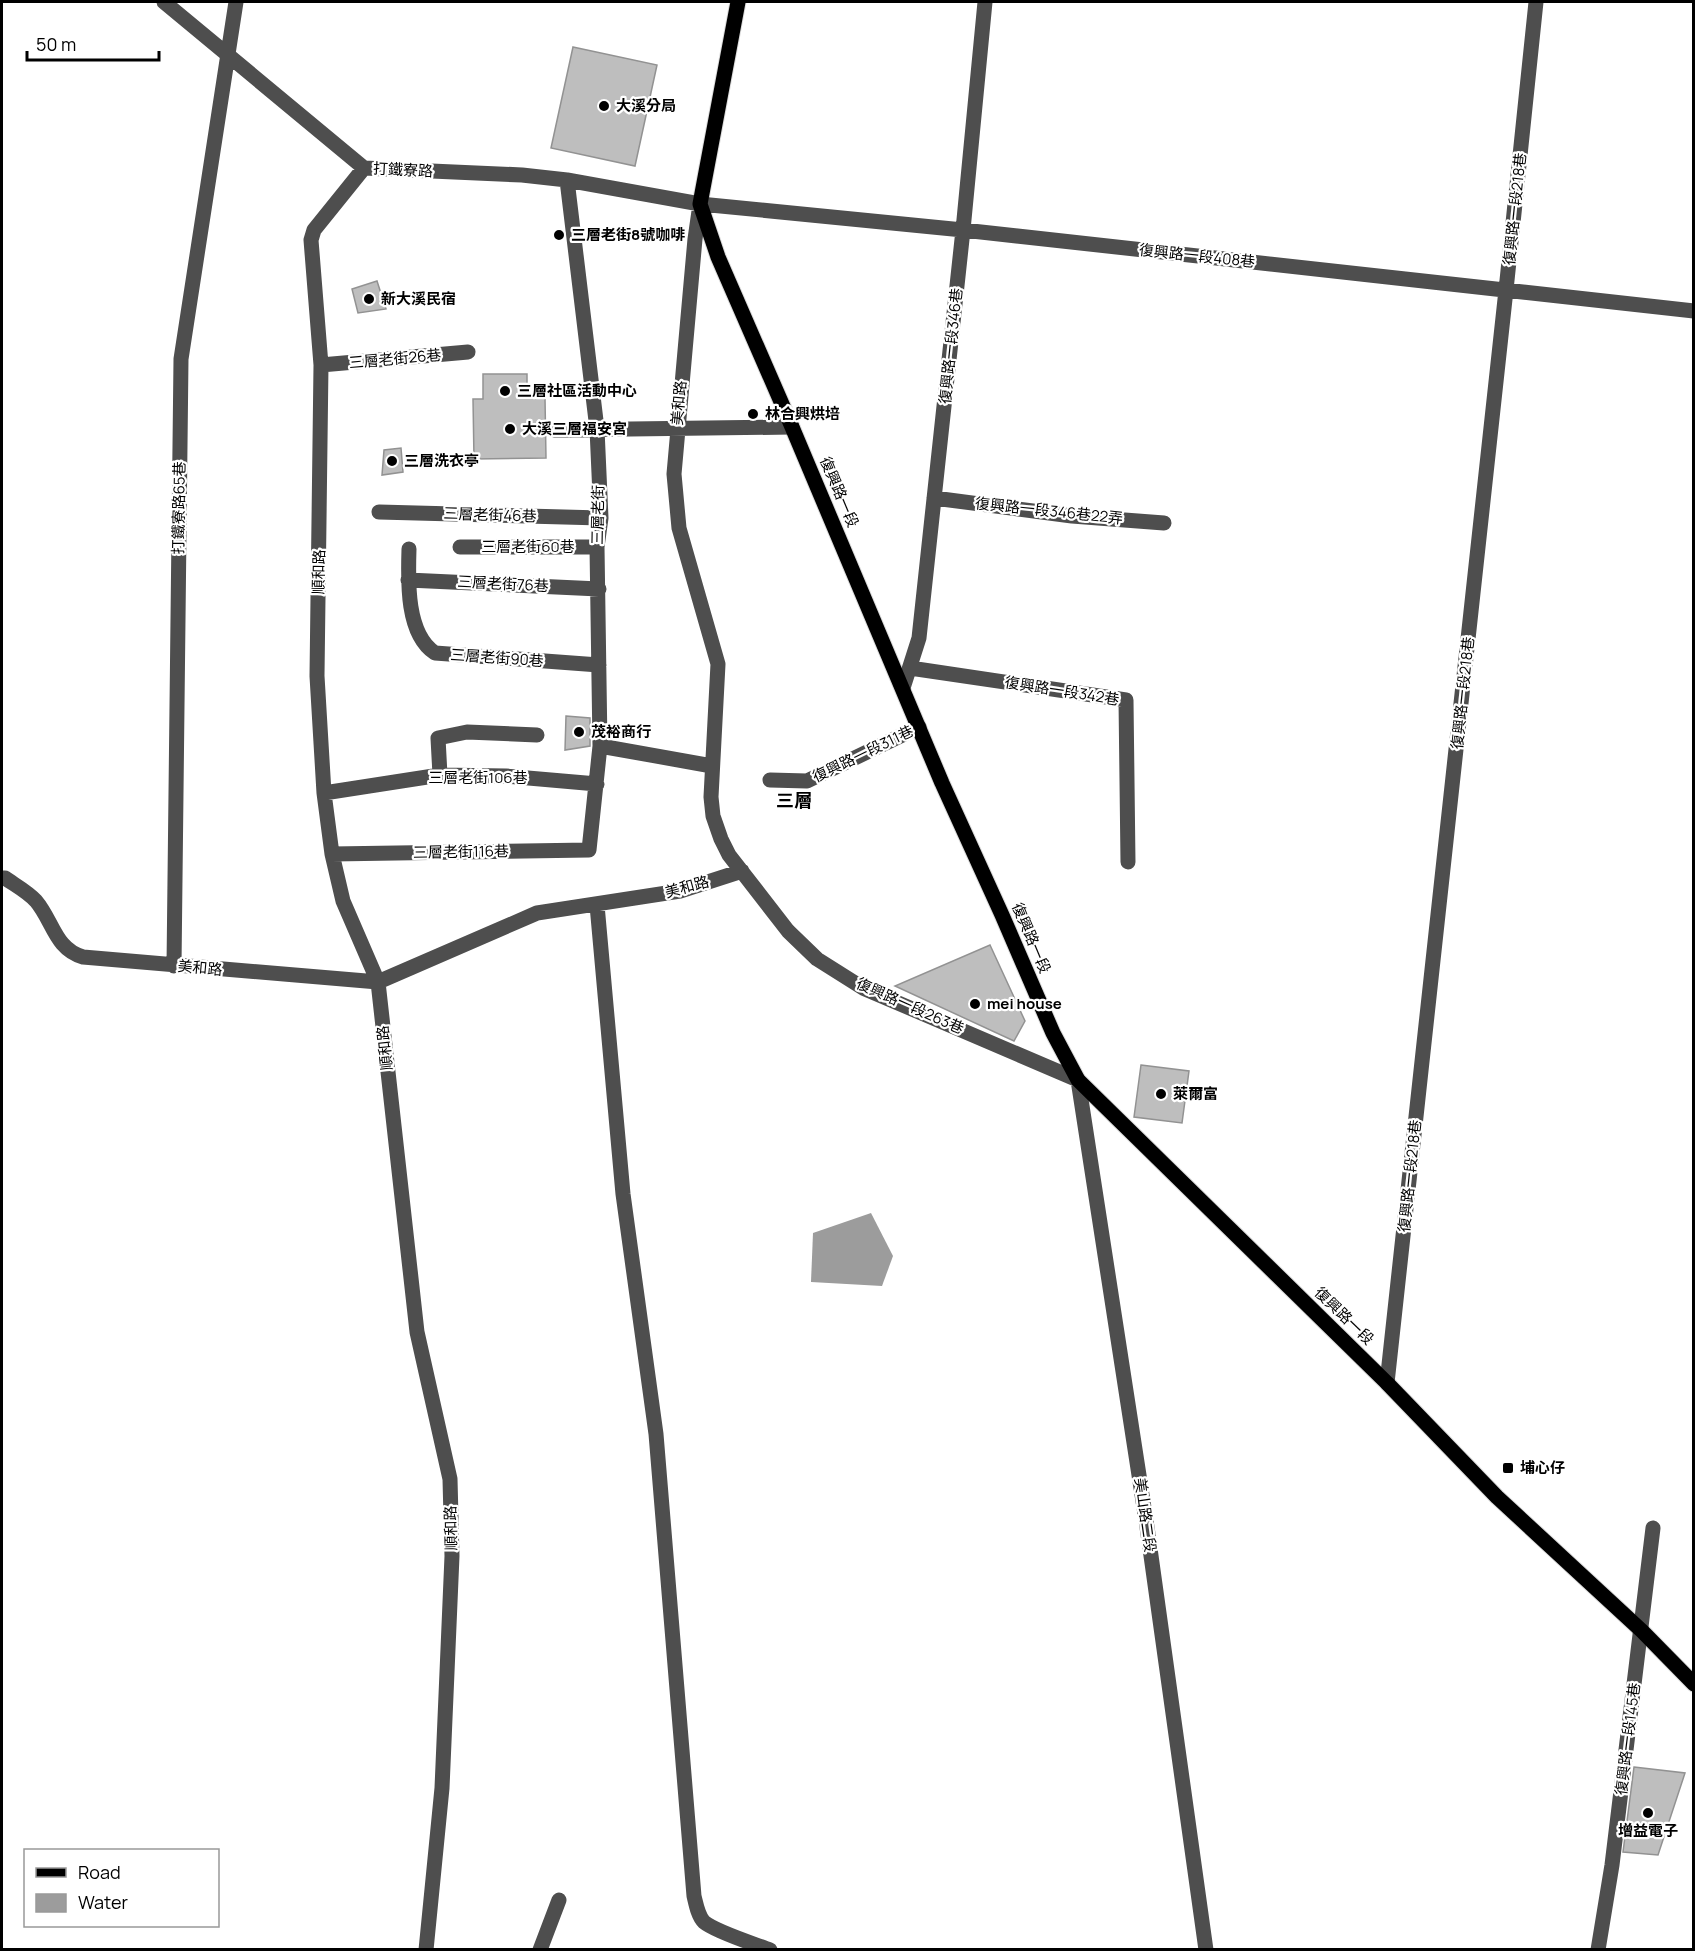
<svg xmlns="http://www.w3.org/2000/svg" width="1695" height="1951" font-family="Manrope,'Noto Sans TC',sans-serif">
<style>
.water{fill:#9c9c9c}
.building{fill:#bebebe;stroke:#929292;stroke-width:1.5}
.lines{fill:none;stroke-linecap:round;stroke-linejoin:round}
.major-casing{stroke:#dbdbdb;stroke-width:17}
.minor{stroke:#4e4e4e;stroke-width:15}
.major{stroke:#000;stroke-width:15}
.poi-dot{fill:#000;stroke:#fff;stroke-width:2}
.labels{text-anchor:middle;stroke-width:4.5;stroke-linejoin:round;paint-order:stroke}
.poi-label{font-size:15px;font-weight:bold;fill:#000;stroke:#fff;text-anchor:start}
.street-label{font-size:15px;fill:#000;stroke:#fff}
.quarter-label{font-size:18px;font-weight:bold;fill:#000;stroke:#fff}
</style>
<rect width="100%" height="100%" fill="#fff"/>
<!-- water -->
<path class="water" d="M871,1213l22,43 -11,30 -71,-4 2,-49z"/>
<!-- building -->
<path class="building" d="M573,47l84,18 -22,101 -84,-18z
M377,281l9,28 -28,4 -6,-24z
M483,374h44v24h18l1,60 -72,1 -1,-60h10z
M401,448l2,24 -21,3 2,-25z
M566,716l24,2v28l-25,4z
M990,945l35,76 -11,20 -119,-55z
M1141,1065l48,6 -7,52 -48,-6z
M1634,1767l51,6 -27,82 -35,-3z"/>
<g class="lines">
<!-- major casing -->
<g class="major-casing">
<path id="major" d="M738,2l-38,202 18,53 74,170 150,356 60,132 51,118 25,47 309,303 110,114 145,134 52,53"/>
</g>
<!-- minor -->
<path class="minor" d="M164,2l200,166 158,7 45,5 133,24 263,26 731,81
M364,168l-50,62 -3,10 10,125 -4,311 7,117 8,61 11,47 35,81 39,350 33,147 2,77 -10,232 -16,162
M700,204l-5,35 -21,235 5,54 39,136 -7,133 2,19 8,23 8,16 59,76 29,28 46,29 215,92 69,447 59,423
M321,365l147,-13
M554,430l238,-3
M934,498l138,18 92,7
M379,512l222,6
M460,547h137
M409,549c-1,32 -3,85 26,104l164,12
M408,580l191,9
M910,668l216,32 2,162
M903,688l16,-50 44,-408 22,-228
M600,746l112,20
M440,775l-2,-37 29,-6 70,3
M770,780l37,1 112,-54
M324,793l116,-18 66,1 91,8
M332,854l257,-4 11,-104 -3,-199 4,-29 -4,-89 -30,-249
M2,878h3c10,7 23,14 31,23 17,20 19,48 47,56l295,25 159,-69 143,-22 62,-20
M597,905l26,289 33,240 38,462c2,8 4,20 10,26 12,10 51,22 66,28
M174,966l7,-607 55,-357
M1387,1383l119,-1093 30,-288
M540,1950l19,-50
M1598,1950l14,-85 41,-337"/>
<!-- major -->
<use href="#major" class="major"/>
</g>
<!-- markers -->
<g class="poi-dot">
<circle cx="604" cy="106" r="6"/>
<circle cx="559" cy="235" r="6"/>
<circle cx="369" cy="299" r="6"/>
<circle cx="505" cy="391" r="6"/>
<circle cx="753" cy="414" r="6"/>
<circle cx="510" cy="429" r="6"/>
<circle cx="392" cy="461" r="6"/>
<circle cx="579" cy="732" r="6"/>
<circle cx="975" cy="1004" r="6"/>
<circle cx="1161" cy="1094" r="6"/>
<rect x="1502" y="1462" width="12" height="12" rx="3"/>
<circle cx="1648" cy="1813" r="6"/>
</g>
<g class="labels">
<!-- poi labels -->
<g class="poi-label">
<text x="616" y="111">大溪分局</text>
<text x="571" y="240">三層老街8號咖啡</text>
<text x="381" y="304">新大溪民宿</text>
<text x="517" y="396">三層社區活動中心</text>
<text x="765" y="419">林合興烘培</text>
<text x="522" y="434">大溪三層福安宮</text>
<text x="404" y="466">三層洗衣亭</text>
<text x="591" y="737">茂裕商行</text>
<text x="987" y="1009">mei house</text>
<text x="1173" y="1099">萊爾富</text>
<text x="1520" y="1473">埔心仔</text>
<text x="1648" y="1836" text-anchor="middle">增益電子</text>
</g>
<!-- street labels -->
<g class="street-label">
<text transform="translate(403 170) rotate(3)" y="5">打鐵寮路</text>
<text transform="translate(1515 209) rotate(-84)" y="5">復興路一段218巷</text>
<text transform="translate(1197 256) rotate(6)" y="5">復興路一段408巷</text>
<text transform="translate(951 346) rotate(-84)" y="5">復興路一段346巷</text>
<text transform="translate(395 359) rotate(-5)" y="5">三層老街26巷</text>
<text transform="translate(679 403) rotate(-85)" y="5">美和路</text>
<text transform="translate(839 492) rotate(67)" y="5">復興路一段</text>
<text transform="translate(179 508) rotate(-89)" y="5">打鐵寮路65巷</text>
<text transform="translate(1049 511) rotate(6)" y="5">復興路一段346巷22弄</text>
<text transform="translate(490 515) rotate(2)" y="5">三層老街46巷</text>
<text transform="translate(598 515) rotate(-89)" y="5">三層老街</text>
<text x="528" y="552">三層老街60巷</text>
<text transform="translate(319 572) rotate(-89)" y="5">順和路</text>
<text transform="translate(503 584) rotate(3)" y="5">三層老街76巷</text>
<text transform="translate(497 658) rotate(4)" y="5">三層老街90巷</text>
<text transform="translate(1062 691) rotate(9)" y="5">復興路一段342巷</text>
<text transform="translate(1463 693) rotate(-84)" y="5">復興路一段218巷</text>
<text transform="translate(863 754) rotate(-26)" y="5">復興路一段311巷</text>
<text x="478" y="783">三層老街106巷</text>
<text transform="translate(461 852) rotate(-1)" y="5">三層老街116巷</text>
<text transform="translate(687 887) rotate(-15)" y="5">美和路</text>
<text transform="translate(1031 938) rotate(67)" y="5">復興路一段</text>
<text transform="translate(200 968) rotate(5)" y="5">美和路</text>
<text transform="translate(910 1006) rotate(24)" y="5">復興路一段263巷</text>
<text transform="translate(385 1048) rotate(-96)" y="5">順和路</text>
<text transform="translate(1410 1176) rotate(-84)" y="5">復興路一段218巷</text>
<text transform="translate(1344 1316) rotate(44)" y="5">復興路一段</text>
<text transform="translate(1145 1515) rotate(82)" y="5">美山路二段</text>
<text transform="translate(451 1528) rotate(-91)" y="5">順和路</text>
<text transform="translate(1628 1739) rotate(-83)" y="5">復興路一段145巷</text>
</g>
<!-- quarter labels -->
<g class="quarter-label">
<text x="794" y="807">三層</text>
</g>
</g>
<!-- border -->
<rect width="1695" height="1951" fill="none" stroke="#000000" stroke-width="6"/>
<!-- legend -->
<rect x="24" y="1849" width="195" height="78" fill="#ffffff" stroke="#999999" stroke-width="1.5"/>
<rect x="36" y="1868" width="30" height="9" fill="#000000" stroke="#999999" stroke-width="1.5"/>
<text x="78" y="1879" font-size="18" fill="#000000">Road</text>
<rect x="36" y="1894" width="30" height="18" fill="#9c9c9c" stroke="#999999" stroke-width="1.5"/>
<text x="78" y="1909" font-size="18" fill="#000000">Water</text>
<!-- scale -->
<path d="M27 51v9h132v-9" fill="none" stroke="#000000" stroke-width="3"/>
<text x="36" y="51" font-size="18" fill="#000000" stroke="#ffffff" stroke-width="4.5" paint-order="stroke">50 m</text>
</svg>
